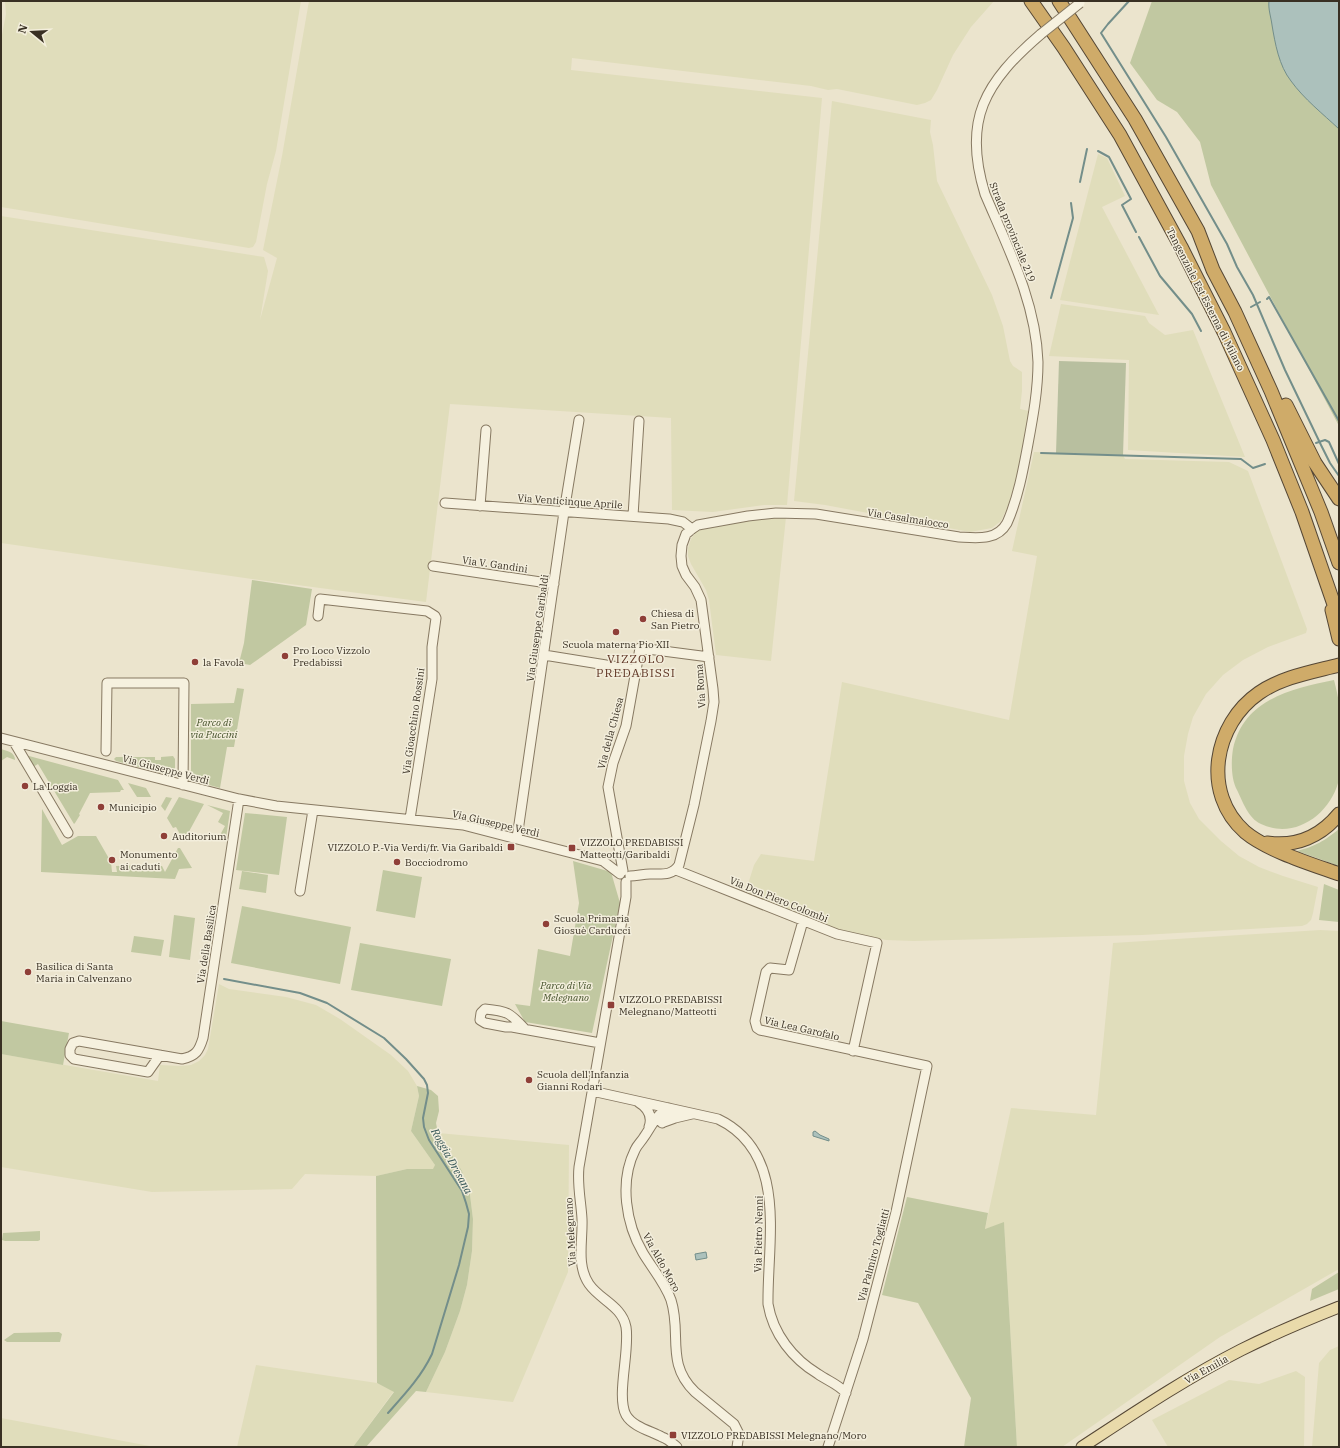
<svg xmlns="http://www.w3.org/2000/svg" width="1340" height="1448" font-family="'IBM Plex Serif',serif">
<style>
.farmland{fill:#e0ddbb}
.green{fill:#c1c8a1}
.cemetery{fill:#b8bf9f}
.water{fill:#acc1bc;stroke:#738e8a}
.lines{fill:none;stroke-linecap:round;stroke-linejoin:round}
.stream{stroke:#738e8a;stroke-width:2}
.minor-casing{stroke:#877962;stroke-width:11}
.major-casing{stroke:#554735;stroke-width:13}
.highway-casing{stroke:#554735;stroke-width:15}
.minor{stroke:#f6f1df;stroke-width:9}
.major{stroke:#e9daaa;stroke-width:11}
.highway{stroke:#cfab69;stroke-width:13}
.minor-bridge-casing{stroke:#877962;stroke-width:11;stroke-linecap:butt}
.minor-bridge{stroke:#f6f1df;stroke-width:9}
.poi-dot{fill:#8f3f38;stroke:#f3eedc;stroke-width:1.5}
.labels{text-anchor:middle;stroke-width:3;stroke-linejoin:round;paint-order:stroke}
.street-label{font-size:10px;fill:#393023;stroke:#f3eedc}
.poi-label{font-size:10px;fill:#393023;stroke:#f3eedc;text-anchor:start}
.park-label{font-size:10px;font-style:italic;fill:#46532c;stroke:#f3eedc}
.water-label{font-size:11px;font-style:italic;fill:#355657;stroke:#f3eedc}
.quarter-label{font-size:12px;letter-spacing:1px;fill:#613827;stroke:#f3eedc}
</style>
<rect width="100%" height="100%" fill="#ebe4cd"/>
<!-- farmland -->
<path class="farmland" d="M5,1h296l-25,150 -9,33 -11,58 -3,5 -4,1 -248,-41v-167l5,-26z
M309,1h685l-23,26 -18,28 -16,35 -6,10 -6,3 -8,2 -80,-16 -9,1 -17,-4 -239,-28 -1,12 251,28 -35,407h-23l-51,7 -41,-2 -1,-92 -221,-14 -24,198 -174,-23 -251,-36v-327l263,41 4,14 -8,49 17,-62 -14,-8 19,-94z
M832,101l99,19 -1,12 3,13 4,36 55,114 11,31 7,35 3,5 9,6v19l-2,18 9,2 -10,58 -11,37 -7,15 -9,7 -22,4 -145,-27 -31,-4z
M1098,154l9,4 18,38 -23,11 57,108 -99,-15z
M1061,304l84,12 4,7 16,12 28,-5 52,127 -117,-7 1,-90 -80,-4z
M1034,452l89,3 2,4 104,3 19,9 59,158 -1,4 -38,14 -25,13 -20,15 -17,19 -13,23 -5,17 -4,22v25l6,22 9,16 22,22 18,15 20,11 24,9 35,11 -5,26 -2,7 -4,4 -5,2 -160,9 -228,6 -28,-1 -41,-8 -100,-38 9,-29 7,-11 53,7 28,-179 167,38 28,-164 -25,-5z
M764,517h22l-15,144 -55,-6 -7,-55 -3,-10 -15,-26 -3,-8v-8l3,-9 5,-7 5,-2z
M1320,930l19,1v338l-119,68 -158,110h-45l-13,-224 -19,6 26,-121 85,7 17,-172z
M219,984l10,5 57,8 30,8 24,14 51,36 17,16 9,15 2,10 -8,35 24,34 -1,4h-27l-31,7 -71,-2 -13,15 -140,3 -151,-25v-113l157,27 2,-16 21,1 10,-1 8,-4 6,-6 3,-6z
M438,1133l131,12 -1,127 -55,130 -87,-10 19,-40 15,-41 7,-26 5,-34 1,-32 -3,-24 -8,-24z
M1339,1346v101h-27l7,-84 11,-13z
M256,1365l121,18 17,8 -41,56h-116z
M1296,1371l9,6 -1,70h-136l-16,-27 77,-40 30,4z
M1,1418l154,29h-154z"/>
<!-- green -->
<path class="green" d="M1152,1h187v425l-128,-241 -11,-43 -23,-30 -20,-12 -27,-37z
M252,580l60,9 -6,36 -56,40 -11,-2 5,-20z
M1334,680c2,8 4,16 5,24 1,18 0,37 0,55 0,7 1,17 -1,24 -9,32 -44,57 -77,41 -13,-6 -18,-22 -24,-34 -6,-11 -6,-29 -4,-41 11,-50 58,-60 101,-69z
M237,688l7,1 -10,58h-7l-7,41 -29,-8v-76l43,-1z
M1,749c6,2 14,3 14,11l-8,-3 -6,4z
M29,756l89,24 6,10h-3l-1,2 -30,1 -11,21 1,1 -5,8 -1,1 -36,-60 -5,3 -5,-9z
M173,756l2,3v15l-2,2 -57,-15 -2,-2 2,-2h39v3h6v-3z
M128,783l18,5 5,9h-14z
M166,797l6,1 -7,13 -4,-5z
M179,797l25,7 -18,33 -5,-1 -5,-9 -3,1 -6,-10z
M207,805l23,6 -4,27 -6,-3 5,-9 -7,-4 5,-9z
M42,809l20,36 16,-9h18l15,26 1,10h5l-1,-6 28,-1 18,1 3,6 13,-24h2l12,20 -13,1 -4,10 -134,-7z
M245,813l42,4 -8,58 -43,-5z
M1339,829v37l-42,-15c19,-5 27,-10 42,-22z
M573,861l38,11 9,31 -28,130 -67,-11 -10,-18 15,2 8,-57 32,7 9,-53z
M383,870l39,7 -7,41 -39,-7z
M242,871l26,4 -2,18 -27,-4z
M1324,884l15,6v32l-20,-2z
M242,906l109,21 -11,57 -109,-21z
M174,915l21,3 -5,42 -21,-3z
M134,936l30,4 -3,16 -30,-4z
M360,943l91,16 -9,47 -91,-16z
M1,1021l68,12 -6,32 -62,-11z
M417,1086l14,4 7,6 1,15 -3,12 2,10 24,38 8,24 3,24 -1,32 -5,34 -7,26 -15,41 -19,40 -10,-1 -50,56h-13l41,-55 -17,-9 -1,-207 31,-7h26l2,-4 -24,-34 8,-35z
M907,1197l81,16 -3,16 19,-7 13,225h-53l7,-49 -53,-95 -36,-8z
M40,1231v9l-2,1h-33l-3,-1 1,-7z
M1339,1272v17l-29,12 2,-12z
M59,1332l3,2 -2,8h-53l-3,-2 10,-7z"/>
<!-- cemetery -->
<path class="cemetery" d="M1059,361l67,2 -3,92 -67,-2z"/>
<!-- water -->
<path class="water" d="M1269,1h70v128c-16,-15 -35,-30 -48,-48 -12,-15 -16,-38 -19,-56 -1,-8 -4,-16 -3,-24z
M815,1131l5,4 9,4v2l-16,-5v-4z
M706,1252l1,6 -11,2 -1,-6z"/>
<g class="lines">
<!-- stream -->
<path class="stream" d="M1129,1l-21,23 -7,9 65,104 61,107 10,23 16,28 32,75 36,75 9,18 9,13
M1098,151l11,6 22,42 -9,6 14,27
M1080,182l7,-33
M1139,237l21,39 32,38 9,17
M1051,298l22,-80 -2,-15
M1267,299l2,-2 70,124
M1251,307l9,-5
M1316,443l9,-3 4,2 10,22
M1041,453l200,6 12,9 12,-4
M224,979l76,14 27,10 57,35 22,21 18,20 3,6 1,8 -5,25 1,9 5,13 33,51 4,12 3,11 -1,13 -9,38 -27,89c-11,23 -27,40 -44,59"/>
<!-- minor casing -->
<g class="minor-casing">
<path id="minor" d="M445,503l224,16 14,3 9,7
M480,506l6,-76
M633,516l6,-95
M433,566l121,18
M318,616l2,-17 107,12 8,5 1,2 -4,29v32l-22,140
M544,655l93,15
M1,738l238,61 37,7 187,19 140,36 17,13
M14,742l54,91
M106,751l1,-68h77l-1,102
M517,838l47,-326 15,-92
M676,870l161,64 40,9 -24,108
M623,871l-15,-84 5,-24 13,-37 14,-78 69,9
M630,876c7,0 13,-2 20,-2 12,0 22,2 29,-9l15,-60 17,-84 3,-19 -1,-13 -12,-89 -6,-13 -9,-12 -4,-9 -1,-10 1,-11 4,-11 6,-5 6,-4 50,-9 28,-3 40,1 143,23c18,1 38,4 48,-14 11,-25 16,-52 21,-79 5,-27 10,-54 10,-82 -2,-60 -30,-114 -53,-168 -23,-74 0,-112 56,-160
M626,882v15l-47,270c-2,18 2,34 3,52 1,21 -6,46 7,65 11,16 33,22 37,43 4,24 -10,69 0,88 7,12 25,16 36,22 6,2 10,6 15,10
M300,891l13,-81
M803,921l-14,49 -19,-2 -4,4 -11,49 2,7 3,2 167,36 -31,146 -33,127 -35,108
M525,1029c-15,-16 -17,-18 -40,-20l-4,4 -1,7 5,3 21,4h6l88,16
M160,1055l-12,17 -74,-13 -4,-4v-6l3,-6 6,-2 103,18c14,-3 17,-8 21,-21l36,-239
M592,1091l126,28c71,34 49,122 50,185 5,30 25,55 50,70 10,7 20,10 28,19
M638,1102c10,6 15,14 11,25
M664,1122l11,-4 17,-4
M662,1123l7,-9v-6c-12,5 -18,19 -25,29 -3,5 -7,8 -9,13 -16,32 -9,74 8,103 9,15 22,30 28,47 11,34 -6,63 24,92l39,32 5,10 -2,13"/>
</g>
<!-- major casing -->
<g class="major-casing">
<path id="major" d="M1082,1447c52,-34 104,-69 159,-97 32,-16 65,-30 98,-43"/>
</g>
<!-- highway casing -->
<g class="highway-casing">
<path id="highway" d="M1031,1l33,47 56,87 61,112 43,85 49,108 29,72 37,107
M1059,1l76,118 63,112 15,39 22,42 36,79 50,121 18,51
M1286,405l29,58 24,36
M1332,610l7,29
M1339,665c-27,7 -57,12 -80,28 -45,31 -58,100 -14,139 23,19 66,32 94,42
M1267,843c29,4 54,-7 72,-29"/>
</g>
<!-- minor -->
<use href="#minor" class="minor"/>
<!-- major -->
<use href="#major" class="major"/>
<!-- highway -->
<use href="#highway" class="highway"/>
<!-- minor-bridge casing -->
<g class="minor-bridge-casing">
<path id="minor-bridge" d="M1041,34l39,-31"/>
</g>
<!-- minor-bridge -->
<use href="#minor-bridge" class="minor-bridge"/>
</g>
<!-- markers -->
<g class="poi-dot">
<circle cx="643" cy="619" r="4"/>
<circle cx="616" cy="632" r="4"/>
<circle cx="285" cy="656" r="4"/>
<circle cx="195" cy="662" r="4"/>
<circle cx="25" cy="786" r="4"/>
<circle cx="101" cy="807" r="4"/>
<circle cx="164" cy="836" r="4"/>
<rect x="507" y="843" width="8" height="8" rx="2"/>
<rect x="568" y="844" width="8" height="8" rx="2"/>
<circle cx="112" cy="860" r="4"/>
<circle cx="397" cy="862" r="4"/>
<circle cx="546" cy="924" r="4"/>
<circle cx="28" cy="972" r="4"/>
<rect x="607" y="1001" width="8" height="8" rx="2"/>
<circle cx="529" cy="1080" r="4"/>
<rect x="669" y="1431" width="8" height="8" rx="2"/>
</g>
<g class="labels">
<!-- street labels -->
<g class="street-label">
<text transform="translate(1013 232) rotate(68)" y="4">Strada provinciale 219</text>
<text transform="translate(1206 299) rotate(63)" y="4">Tangenziale Est Esterna di Milano</text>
<text transform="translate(570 501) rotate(4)" y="4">Via Venticinque Aprile</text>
<text transform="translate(908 518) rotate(9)" y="4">Via Casalmaiocco</text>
<text transform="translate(495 564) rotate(8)" y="4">Via V. Gandini</text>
<text transform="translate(537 628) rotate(-82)" y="4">Via Giuseppe Garibaldi</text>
<text transform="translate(700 686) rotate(-94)" y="4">Via Roma</text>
<text transform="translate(413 721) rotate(-82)" y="4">Via Gioacchino Rossini</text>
<text transform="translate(610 733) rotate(-75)" y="4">Via della Chiesa</text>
<text transform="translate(166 769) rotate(15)" y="4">Via Giuseppe Verdi</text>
<text transform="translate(496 823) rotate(13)" y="4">Via Giuseppe Verdi</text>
<text transform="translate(779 899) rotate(22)" y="4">Via Don Piero Colombi</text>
<text transform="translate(206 944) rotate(-81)" y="4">Via della Basilica</text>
<text transform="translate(802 1028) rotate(13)" y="4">Via Lea Garofalo</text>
<text transform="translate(570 1232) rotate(-93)" y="4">Via Melegnano</text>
<text transform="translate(758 1234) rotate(-89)" y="4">Via Pietro Nenni</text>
<text transform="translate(873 1255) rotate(-75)" y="4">Via Palmiro Togliatti</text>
<text transform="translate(662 1262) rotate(61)" y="4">Via Aldo Moro</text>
<text transform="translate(1206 1369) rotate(-29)" y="4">Via Emilia</text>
</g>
<!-- poi labels -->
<g class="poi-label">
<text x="651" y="617">Chiesa di<tspan x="651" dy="12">San Pietro</tspan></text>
<text x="616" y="648" text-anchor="middle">Scuola materna Pio XII</text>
<text x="293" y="654">Pro Loco Vizzolo<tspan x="293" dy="12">Predabissi</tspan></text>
<text x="203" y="666">la Favola</text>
<text x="33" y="790">La Loggia</text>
<text x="109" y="811">Municipio</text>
<text x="172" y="840">Auditorium</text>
<text x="580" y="846">VIZZOLO PREDABISSI<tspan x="580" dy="12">Matteotti/Garibaldi</tspan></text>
<text x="503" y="851" text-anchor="end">VIZZOLO P.-Via Verdi/fr. Via Garibaldi</text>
<text x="120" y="858">Monumento<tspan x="120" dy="12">ai caduti</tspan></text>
<text x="405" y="866">Bocciodromo</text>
<text x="554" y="922">Scuola Primaria<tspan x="554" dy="12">Giosuè Carducci</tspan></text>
<text x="36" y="970">Basilica di Santa<tspan x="36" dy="12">Maria in Calvenzano</tspan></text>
<text x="619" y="1003">VIZZOLO PREDABISSI<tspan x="619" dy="12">Melegnano/Matteotti</tspan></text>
<text x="537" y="1078">Scuola dell'Infanzia<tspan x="537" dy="12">Gianni Rodari</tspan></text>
<text x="681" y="1439">VIZZOLO PREDABISSI Melegnano/Moro</text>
</g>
<!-- park labels -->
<g class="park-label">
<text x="214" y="726">Parco di<tspan x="214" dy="12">via Puccini</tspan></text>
<text x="566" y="989">Parco di Via<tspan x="566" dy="12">Melegnano</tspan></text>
</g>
<!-- water labels -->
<g class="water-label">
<text transform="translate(452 1161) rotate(61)" y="4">Roggia Dresana</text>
</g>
<!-- quarter labels -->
<g class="quarter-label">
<text x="636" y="663">VIZZOLO<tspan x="636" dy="14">PREDABISSI</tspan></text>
</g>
</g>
<!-- border -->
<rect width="1340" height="1448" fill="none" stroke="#393023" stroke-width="4"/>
<!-- north arrow -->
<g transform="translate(32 32) rotate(288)" stroke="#f3eedc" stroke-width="3" paint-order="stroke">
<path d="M0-3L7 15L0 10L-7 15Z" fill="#393023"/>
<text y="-6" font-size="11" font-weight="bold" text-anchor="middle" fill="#393023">N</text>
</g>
</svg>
